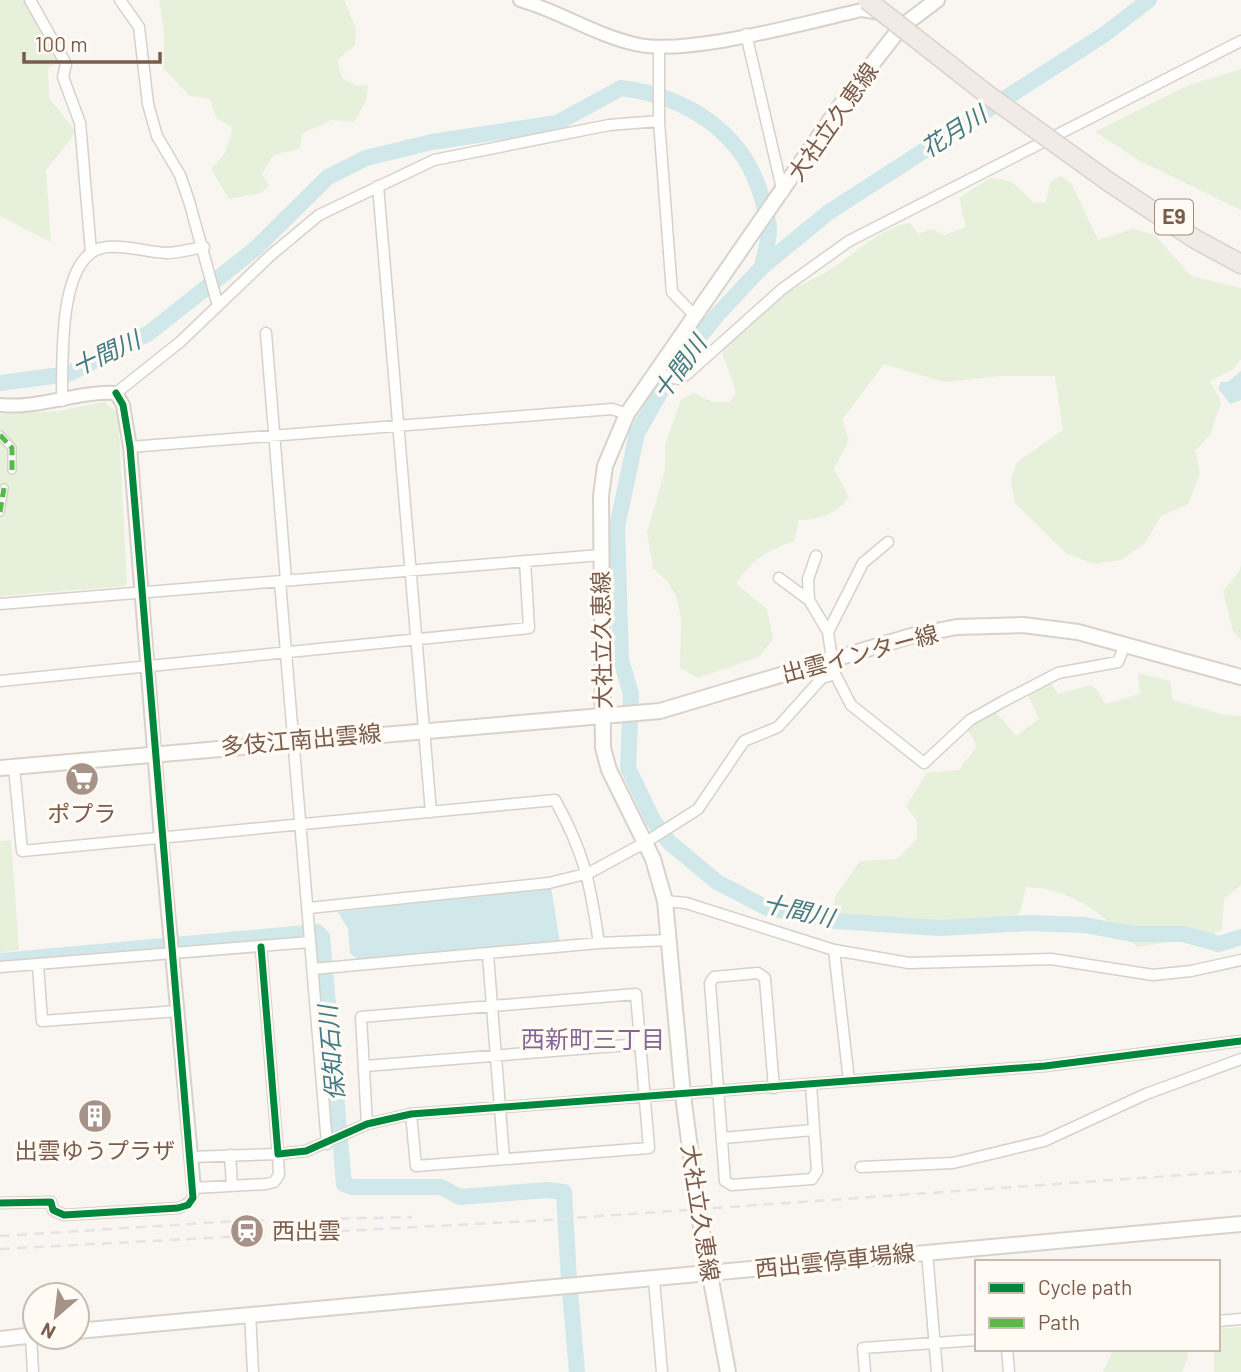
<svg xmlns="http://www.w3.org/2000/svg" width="1241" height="1372" font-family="Barlow,'Noto Sans JP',sans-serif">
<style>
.green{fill:#e7f0db}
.water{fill:#d0e8ea}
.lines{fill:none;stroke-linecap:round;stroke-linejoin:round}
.river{stroke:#d0e8ea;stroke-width:16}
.pedestrian-casing{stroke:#d7d1cb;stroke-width:10}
.minor-casing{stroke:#d7d1cb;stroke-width:13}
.tertiary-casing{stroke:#d7d1cb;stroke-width:16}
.secondary-casing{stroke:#d9d2cb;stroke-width:18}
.motorway-casing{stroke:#dad1cc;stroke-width:21}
.pedestrian{stroke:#fefefd;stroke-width:7}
.minor{stroke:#fefefd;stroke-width:10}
.tertiary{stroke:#fefefd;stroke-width:12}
.secondary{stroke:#fefefd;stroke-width:14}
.motorway{stroke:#f2eae7;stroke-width:18}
.rail{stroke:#e6e3e7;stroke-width:2.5;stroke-dasharray:10 7;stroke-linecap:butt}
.motorway-bridge-casing{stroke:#dad1cc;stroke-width:21;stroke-linecap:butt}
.motorway-bridge{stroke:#f2eae7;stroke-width:18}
.quiet{stroke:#58b947;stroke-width:5;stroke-dasharray:10 5;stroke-linecap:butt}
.cycleway-casing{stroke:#fffaf3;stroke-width:11}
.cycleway{stroke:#00873e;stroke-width:7}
.labels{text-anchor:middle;stroke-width:7;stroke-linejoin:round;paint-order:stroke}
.shield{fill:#fffaf3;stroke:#a28b7f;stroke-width:2}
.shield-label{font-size:21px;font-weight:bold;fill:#7a5c4d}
.street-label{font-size:23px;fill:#7a5c4d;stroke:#fffaf3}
.poi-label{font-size:23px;fill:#7a5c4d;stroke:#fffaf3}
.water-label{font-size:24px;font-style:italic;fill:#437c86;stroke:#fffaf3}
.neighbourhood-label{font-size:24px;fill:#846695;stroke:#fffaf3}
</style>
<rect width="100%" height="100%" fill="#f9f5f0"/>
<!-- green -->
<path class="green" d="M0,0h24l34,63 -10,4 1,31 27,34 -30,38 5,72 -51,-26z
M159,0h185l12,29 -1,16 -18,15 5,18 15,8 11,-1 -2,16 -12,21 -22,-2 -29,13 -4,16 -26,6 -11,19 7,12 -8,7 -32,6 -18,-30 14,-16 8,-25 -17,-10 -6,-19 -20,-3 -26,-27v-39z
M1241,69v141l-101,-49 -45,-29 94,-47z
M1061,176l10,7 27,57 35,-11 22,6 36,41 50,12v71l-8,10 -23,12 11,21 -11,33 -15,16 5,22 -12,31 -27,12 -16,27 -24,17 -26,4 -28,-10 -52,-51 -4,-23 6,-18 46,-32 -8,-54h-54l-57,6 -60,-18 -42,56 7,20 -15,29 15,28c-14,18 -28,22 -50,23l-5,21c-26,9 -43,19 -58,43l31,25 6,30 -14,18 -61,21 -18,-10 1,-51 -5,-21 -9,-15 -14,-13 -6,-35 18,-63v-25l16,-45 12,-7 20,9h17l6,-10 -14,-40c16,-21 40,-44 63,-58 14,-9 29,-15 43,-23 28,-17 48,-42 82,-48l8,11 14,-5 12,6 22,-8 -7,-29 31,-20 22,4 22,21 12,-1 4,-20z
M104,402l14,11 9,169 -2,4 -125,10v-182l59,-3z
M1241,565v75l-8,-9 -10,-40 16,-19z
M1138,673l32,8 3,19 51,15 17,1v169l-17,14 -2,30 -10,6 -75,12c-32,-31 -65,-59 -111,-60l-5,22 -13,22 -73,4 -94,-9 -9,-15 4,-16 24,-34 37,-2 20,-20v-18l-11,-15 21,-33 32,-3 18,-24 -9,-16 27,-19 21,25 23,-17 -11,-24 22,-13 8,12 33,-9 6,5 8,14 35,-10z
M11,840l8,110 -19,2v-111z
M1241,1327v45h-27v-23h4v-20z
M1114,1349h74v8l-6,15h-79z"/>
<!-- water -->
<path class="water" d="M1241,371v29l-11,4 -12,-16 3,-6h7z
M551,887l9,56 -202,17 -8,-7 -2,-24 -10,-17z"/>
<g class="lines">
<!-- river -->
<path class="river" d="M1149,0l-44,34 -276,178 -67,55 -44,47 -43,53 -38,66 -20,94 4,133 10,34 -3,74 25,52 16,22 48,40 50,26 68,13 105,7 88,-5 57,2 47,9h51l36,10 22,-7
M0,383l68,-9 81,-41 106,-84 73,-72 38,-19 66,-16 125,-19 64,-35c65,8 123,44 141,110 2,9 7,21 7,31 0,13 -5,26 -7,38
M0,961l317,-29 5,5 22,247 8,3h89l19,10 87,-7 17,2 5,88
M570,1292l7,80"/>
<!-- pedestrian casing -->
<g class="pedestrian-casing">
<path id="pedestrian" d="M0,435l12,13v22
M0,512l4,-24"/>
</g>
<!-- minor casing -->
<g class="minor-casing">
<path id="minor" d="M30,0l36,64 -3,13 17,46 11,129
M120,0l19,27 9,77 9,32 23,39 9,26 29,105
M746,34l37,159
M659,48v73l13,171 24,25
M378,186l53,626
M266,333l20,247
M657,374l22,5 7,-4 96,-86 67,-48 392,-200
M116,393l64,-51 91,-87 48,-40 115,-55 175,-35 50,-4
M62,401c1,-36 -6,-150 45,-154 20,-2 39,5 59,6 12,0 26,-4 38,-6
M130,447l482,-38 15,5
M888,542l-25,21 -35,69 4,27 3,15 16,31 73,58 46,-43 34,-19 54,-28 60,-11 7,-18
M779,578l30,22 19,32
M280,581l47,563
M809,600l-1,-21 8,-23
M0,604l601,-49
M0,681l529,-53 -4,-67
M14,767l8,84 533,-51c30,54 35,83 44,143
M665,901l21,2 148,47 75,13 142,-4 102,16 38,-4 50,-11
M309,908l240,-25 40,-10 57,-31 52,-33 46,-68 34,-14 44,-49 13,-4
M261,947l17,207 28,-3 61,-27 44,-10 634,-48 196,-25
M834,950l15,131
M488,955l16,204
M38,965l4,56 136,-10
M0,967l310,-25
M313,969l286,-26 70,-3
M365,1066l276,-22
M774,1088l-9,-110 -7,-5 -44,4 -4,6 15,198 7,4 80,-6 5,-8 -6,-86
M367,1124l-6,-107 275,-23 13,154 -233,18 -5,-52
M723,1138l90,-8
M230,1155l2,31
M861,1167l92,-4 91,-22 102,-47 95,-35
M0,1203l51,-1 2,8 11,5 114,-7c12,-4 15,-7 16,-20l72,-4 8,-2 5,-7 -1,-21 -88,3
M927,1252l10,120
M654,1280l8,92
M250,1314l3,58
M1218,1321l23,-2
M31,1336l2,36
M1007,1349l2,23
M865,1372l-2,-24 114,-8"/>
</g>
<!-- tertiary casing -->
<g class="tertiary-casing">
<path id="tertiary" d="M520,0c39,11 75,35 115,44 50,13 172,-22 227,-34l19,3
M0,405c40,4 77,-14 116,-12l7,12 7,42 31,390 33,351"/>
</g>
<!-- secondary casing -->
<g class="secondary-casing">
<path id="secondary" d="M0,768l660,-57 251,-75 46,-9 66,-2 55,7 163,45
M77,1331l1164,-107
M0,1339l35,-4
M728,1372l-30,-162 -15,-115 -18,-194 -12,-42 -44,-89 -6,-22 -2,-252 4,-30 22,-52 218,-315 56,-72 36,-27"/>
</g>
<!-- motorway casing -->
<g class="motorway-casing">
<path id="motorway" d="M1109,182l86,57 46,25"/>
</g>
<!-- pedestrian -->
<use href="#pedestrian" class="pedestrian"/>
<!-- minor -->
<use href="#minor" class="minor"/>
<!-- tertiary -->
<use href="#tertiary" class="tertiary"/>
<!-- secondary -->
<use href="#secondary" class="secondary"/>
<!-- motorway -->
<use href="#motorway" class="motorway"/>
<!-- rail -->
<path class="rail" d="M0,1236l237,-15 175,-4
M0,1249l531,-28 710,-50"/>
<!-- motorway-bridge casing -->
<g class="motorway-bridge-casing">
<path id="motorway-bridge" d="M867,0l121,95 121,87"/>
</g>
<!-- motorway-bridge -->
<use href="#motorway-bridge" class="motorway-bridge"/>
<!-- quiet -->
<path class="quiet" d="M0,435l12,13v22
M0,512l4,-24"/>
<!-- cycleway casing -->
<g class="cycleway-casing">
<path id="cycleway" d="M261,947l17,207 28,-3 61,-27 44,-10 634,-48 196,-25
M0,1203l51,-1 2,8 11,5 114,-7 10,-3 5,-7 -63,-751 -7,-42 -7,-12"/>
</g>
<!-- cycleway -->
<use href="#cycleway" class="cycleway"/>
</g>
<!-- icons -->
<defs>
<g id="supermarket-disc" transform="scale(1.75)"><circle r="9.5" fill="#a69286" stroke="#fffaf3"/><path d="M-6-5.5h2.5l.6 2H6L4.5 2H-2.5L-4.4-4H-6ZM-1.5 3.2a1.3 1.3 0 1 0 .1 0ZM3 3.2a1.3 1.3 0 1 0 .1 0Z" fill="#fff"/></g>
<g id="building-disc" transform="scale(1.75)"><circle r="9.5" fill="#a69286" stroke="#fffaf3"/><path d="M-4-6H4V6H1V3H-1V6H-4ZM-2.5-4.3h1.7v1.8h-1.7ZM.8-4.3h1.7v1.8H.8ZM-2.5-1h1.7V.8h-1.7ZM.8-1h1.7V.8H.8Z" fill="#fff"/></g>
<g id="station-disc" transform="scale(1.75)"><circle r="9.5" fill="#a69286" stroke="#fffaf3"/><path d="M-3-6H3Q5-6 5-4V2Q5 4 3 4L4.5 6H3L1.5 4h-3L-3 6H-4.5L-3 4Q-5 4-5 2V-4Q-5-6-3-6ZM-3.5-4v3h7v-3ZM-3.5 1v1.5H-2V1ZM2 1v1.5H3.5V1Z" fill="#fff"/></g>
</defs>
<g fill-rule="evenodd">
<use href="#supermarket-disc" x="82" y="779"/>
<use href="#building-disc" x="95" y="1116"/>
<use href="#station-disc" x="247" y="1231"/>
</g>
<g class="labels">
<!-- shield labels -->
<rect class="shield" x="1155" y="199.5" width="38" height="35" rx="5"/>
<g class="shield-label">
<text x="1174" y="224">E9</text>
</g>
<!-- street labels -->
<g class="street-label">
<text transform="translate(833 122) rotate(-55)" y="8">大社立久恵線</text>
<text transform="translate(602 640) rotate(-91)" y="8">大社立久恵線</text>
<text transform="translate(860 654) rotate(-15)" y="8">出雲インター線</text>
<text transform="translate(301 740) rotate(-5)" y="8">多伎江南出雲線</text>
<text transform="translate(700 1213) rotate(81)" y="8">大社立久恵線</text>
<text transform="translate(835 1261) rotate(-6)" y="8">西出雲停車場線</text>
</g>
<!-- poi labels -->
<g class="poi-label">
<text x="82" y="822">ポプラ</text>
<text x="95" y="1159">出雲ゆうプラザ</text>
<text x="272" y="1239" text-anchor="start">西出雲</text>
</g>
<!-- water labels -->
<g class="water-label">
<text transform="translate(954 132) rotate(-33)" y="8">花月川</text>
<text transform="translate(106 354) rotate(-25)" y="8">十間川</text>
<text transform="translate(680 368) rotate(-54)" y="8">十間川</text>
<text transform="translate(798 911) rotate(13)" y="8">十間川</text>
<text transform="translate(332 1053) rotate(-95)" y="8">保知石川</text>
</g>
<!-- neighbourhood labels -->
<g class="neighbourhood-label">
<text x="593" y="1048">西新町三丁目</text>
</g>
</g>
<!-- legend -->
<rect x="975" y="1260" width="245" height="91" fill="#fffaf3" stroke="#cabbb1" stroke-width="2"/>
<rect x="989" y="1283" width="35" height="10" fill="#00873e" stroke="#cabbb1" stroke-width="2"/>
<text x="1038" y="1295" font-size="21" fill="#7a5c4d">Cycle path</text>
<rect x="989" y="1318" width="35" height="10" fill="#58b947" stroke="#cabbb1" stroke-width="2"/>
<text x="1038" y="1330" font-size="21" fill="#7a5c4d">Path</text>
<!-- north arrow -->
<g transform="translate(56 1316) rotate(208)"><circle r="33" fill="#fffaf3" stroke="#cabbb1" stroke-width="2"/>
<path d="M0-5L12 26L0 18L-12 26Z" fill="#a69286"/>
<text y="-10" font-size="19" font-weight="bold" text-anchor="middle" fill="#7a5c4d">N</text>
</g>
<!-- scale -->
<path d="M24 52v10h136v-10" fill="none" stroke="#7a5c4d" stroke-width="3.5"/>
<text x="35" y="52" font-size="21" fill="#7a5c4d" stroke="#fffaf3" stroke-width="5" paint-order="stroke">100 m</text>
</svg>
